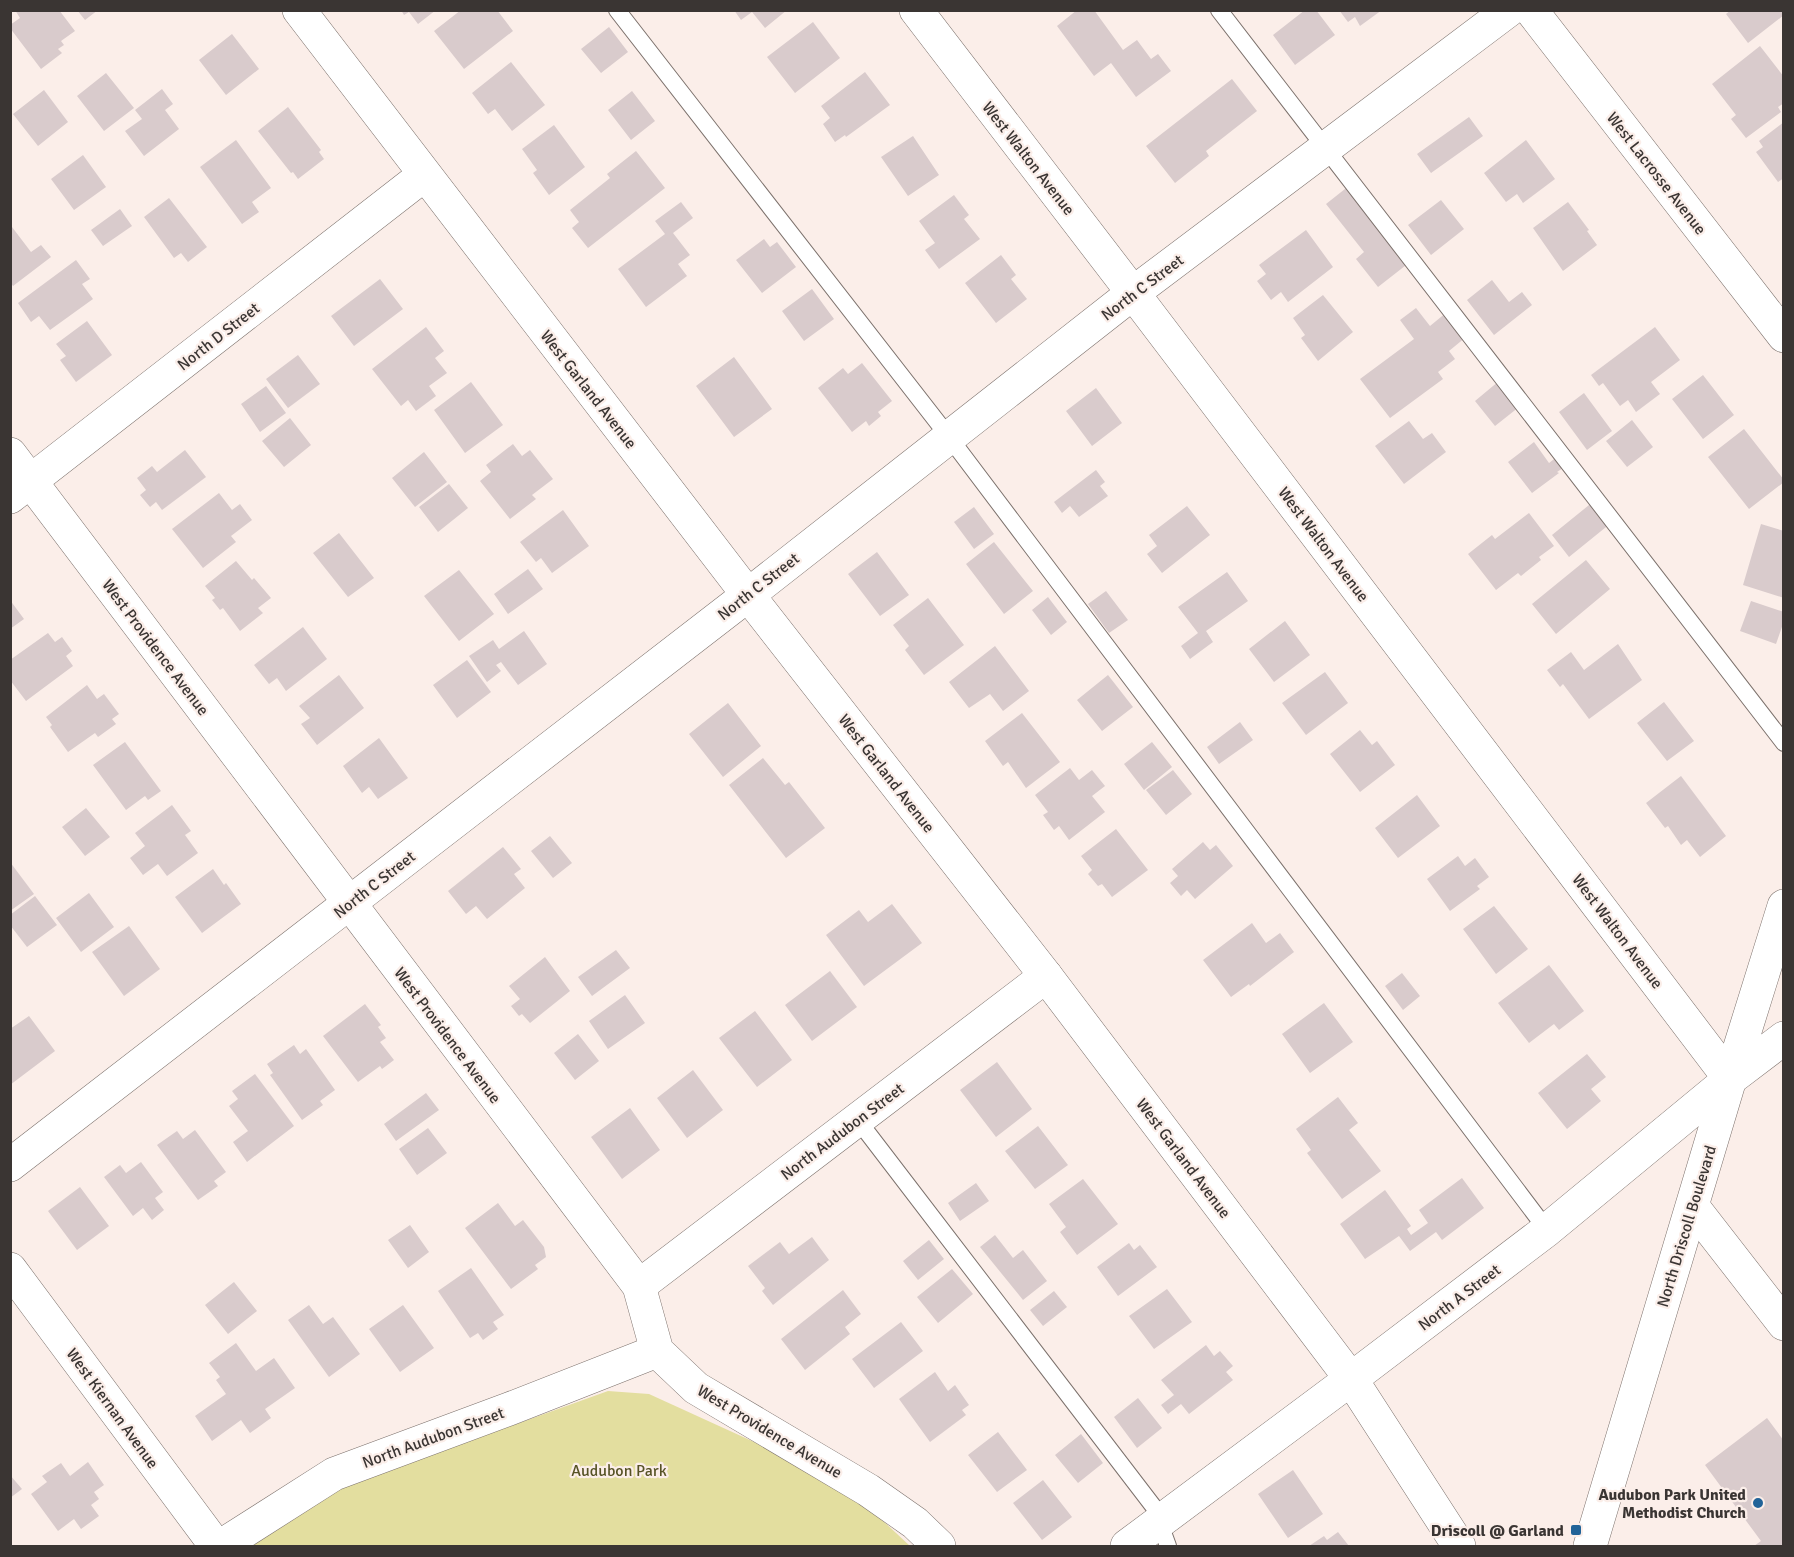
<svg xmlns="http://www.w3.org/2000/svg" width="1794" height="1557" font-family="Signika,sans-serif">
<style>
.green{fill:#e3de9f}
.building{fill:#d9cbcc}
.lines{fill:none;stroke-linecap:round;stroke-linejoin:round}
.lane-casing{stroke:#7c716c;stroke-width:18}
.street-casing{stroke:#7c716c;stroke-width:34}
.secondary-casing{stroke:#7c716c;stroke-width:34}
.lane{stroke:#fff;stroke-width:16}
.street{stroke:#fff;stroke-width:33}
.secondary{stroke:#fff;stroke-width:33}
.poi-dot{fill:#216398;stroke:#fbeee9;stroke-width:2}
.labels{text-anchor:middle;stroke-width:4.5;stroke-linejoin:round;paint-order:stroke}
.street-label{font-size:16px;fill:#3a3533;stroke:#fbeee9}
.park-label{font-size:16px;fill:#565225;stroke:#fbeee9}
.poi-label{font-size:16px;font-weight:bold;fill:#3a3533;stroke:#fbeee9;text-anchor:end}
</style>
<rect width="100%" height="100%" fill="#fbeee9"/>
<!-- green -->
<path class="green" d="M608,1391l41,3 158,72 74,53 29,27h-664l93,-58z"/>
<!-- building -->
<path class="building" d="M15,10h44l16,21 -14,10 3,4 -6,4 4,4 -21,16 -31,-41v-3l10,-7z
M77,10h21l-13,10z
M401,10h35l-18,14 -9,-12 -5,3z
M461,10h36l16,21 -49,38 -30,-38z
M734,10h53l-22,18 -13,-16 -11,8z
M1077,10h17l29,40 14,-10 14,19 7,-5 13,17 -35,26 -25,-34 -17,13 -37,-50z
M1305,10h11l19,25 -40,30 -22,-30z
M1339,10h43l-22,16 -5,-9 -7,5z
M1731,10h53v5l-36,28 -22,-29z
M813,22l27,36 -45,35 -28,-36z
M609,27l19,25 -27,21 -20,-24z
M232,34l27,35 -33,26 -27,-35z
M1760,46l24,31v26l-6,4 3,5 -35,26 -15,-19 5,-4 -24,-31z
M511,62l34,43 -33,26 -17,-22 -7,5 -16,-21z
M865,72l25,33 -44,32 -1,-2 -10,7 -12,-18 7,-6 -9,-12z
M106,73l28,35 -30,23 -27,-35z
M1232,79l25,32 -51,40 3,5 -34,27 -29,-37z
M162,89l11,15 -8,6 14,19 -35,27 -19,-25 17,-12 -7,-9z
M44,90l24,32 -30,24 -25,-32z
M632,91l23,30 -24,19 -23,-30z
M288,107l33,43 -2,2 5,7 -26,20 -5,-7 -2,1 -33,-42z
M1469,117l14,19 -52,37 -14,-19z
M1784,122v56l-6,4 -22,-30 7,-5 -4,-6z
M554,125l31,42 -36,28 -16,-22 4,-3 -15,-21z
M913,136l26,39 -31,21 -27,-39z
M236,140l35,48 -19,14 7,10 -17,12 -42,-57z
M1526,140l29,39 -32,24 -6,-9 -11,8 -22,-29z
M636,151l29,37 -77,60 -16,-20 7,-6 -9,-12 40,-32 -3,-4z
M83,155l23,32 -32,23 -23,-31z
M1350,185l60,77 -32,25 -22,-28 8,-7 -38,-48z
M954,195l15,20 -5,4 16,20 -41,30 -14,-19 10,-7 -16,-22z
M169,198l38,49 -19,15 -7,-9 -7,5 -30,-41z
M1441,200l23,29 -33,26 -23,-30z
M681,202l12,16 -20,15 17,22 -12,9 9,12 -41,31 -28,-38 47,-35 -10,-13z
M1568,202l21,28 -2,1 10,14 -34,26 -30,-43z
M120,209l12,17 -29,20 -12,-16z
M12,227l19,25 10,-7 10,12 -38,29 -3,-4v-54z
M1306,230l27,37 -45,35 -7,-10 -10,8 -14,-19 9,-7 -7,-9z
M764,239l6,8 7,-5 19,25 -34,26 -26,-33z
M1001,255l15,20 -5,4 16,20 -31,24 -31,-40z
M76,260l14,19 -8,5 11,15 -43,31 -11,-14 -8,6 -13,-19z
M380,279l23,30 -49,37 -23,-30z
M1492,280l17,22 13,-10 10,13 -38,30 -27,-35z
M812,289l22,30 -30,22 -22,-30z
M1323,295l30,37 -35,29 -17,-23 4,-3 -12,-17z
M1416,308l14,18 17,-14 19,25 -17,14 6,8 -17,13 5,7 -53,39 -30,-39 54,-40 -14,-19z
M87,321l25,34 -36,27 -16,-22 6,-4 -10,-12z
M426,327l18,24 -9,7 12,15 -18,13 7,10 -20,15 -8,-11 -7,6 -29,-37z
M1655,327l25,33 -29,22 9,12 -24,18 -8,-12 -8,6 -17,-23 -4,3 -8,-11z
M298,355l22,29 -32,24 -22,-29z
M734,357l38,52 -38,28 -38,-51z
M862,363l30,38 -14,11 3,4 -12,10 -3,-5 -14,11 -34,-44 25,-20 5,6z
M1703,375l31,40 -31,24 -31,-40z
M1499,381l20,26 -24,19 -20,-25z
M471,382l32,43 -38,28 -31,-43z
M266,386l20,27 -26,19 -19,-28z
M1096,388l26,35 -30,23 -26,-35z
M1584,393l28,38 -25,19 -28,-38z
M290,418l21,27 -27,22 -22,-26z
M1632,420l21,27 -26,20 -21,-26z
M1409,421l14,18 9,-6 14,19 -42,32 -29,-38z
M1744,429l40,51v2l-35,27 -41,-52z
M1534,442l15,21 9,-7 8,10 -9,6 2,1 -27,20 -24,-31z
M513,444l9,12 8,-6 23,29 -21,16 4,4 -26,20 -30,-38 11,-9 -5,-7z
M185,450l21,27 -44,33 -6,-8 -6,5 -10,-12 6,-5 -9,-12 15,-12 5,6z
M424,452l23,30 -32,25 -23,-29z
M1096,470l9,12 -5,4 8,10 -29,21 -9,-11 -8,7 -8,-11z
M449,484l19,24 -30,24 -19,-25z
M219,493l13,17 8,-6 12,16 -21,16 5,6 -33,26 -31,-39z
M1594,501l17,22 -42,34 -17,-22z
M1187,506l23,29 -48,38 -15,-19 10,-8 -8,-11z
M974,507l20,27 -20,15 -20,-27z
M563,510l26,36 -37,27 -11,-15 -5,4 -16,-20z
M1529,513l25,33 -15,11 2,3 -20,16 -3,-3 -22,17 -28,-36 24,-19 3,4z
M1761,524l23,7v67l-41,-13z
M339,533l35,45 -26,19 -35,-44z
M994,542l39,49 -29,23 -38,-50z
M877,552l32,43 -29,21 -32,-42z
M1586,560l24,29 -54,45 -24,-30z
M236,561l16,19 2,-2 17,20 -13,10 5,5 -23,18 -17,-23 -3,2 -8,-10 3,-2 -10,-12z
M528,569l15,20 -35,25 -14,-20z
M459,570l35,44 -35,27 -35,-45z
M1227,572l21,29 -42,30 7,11 -23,17 -9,-13 17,-13 -20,-26z
M1106,591l22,29 -19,13 -21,-29z
M1048,597l19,25 -16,13 -19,-25z
M928,598l36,47 -40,30 -19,-25 4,-4 -16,-21z
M10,600l14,19 -14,10z
M1751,601l33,11v9l-8,23 -36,-13z
M1285,621l25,34 -36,27 -25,-33z
M303,627l24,32 -41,32 -9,-13 -8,6 -15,-19z
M524,631l23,33 -29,21 -17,-23 -5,3 5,6 -14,11 -18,-26 24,-16 6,9z
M48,633l7,9 7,-5 10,14 -6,5 7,10 -47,35 -16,-21v-20z
M1618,644l24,36 -53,39 -26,-35 -3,3 -13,-17 24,-18 13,18z
M995,646l34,45 -26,20 -13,-17 -21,14 -20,-26z
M467,660l24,32 -34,26 -24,-33z
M1325,672l23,31 -42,32 -24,-32z
M339,675l25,33 -47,37 -16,-21 9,-6 -11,-12z
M1108,675l25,32 -31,24 -25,-31z
M87,685l10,14 7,-5 15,20 -7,5 4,5 -18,13 -3,-4 -27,19 -18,-25 2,-2 -6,-8z
M1664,702l30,39 -27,20 -30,-38z
M728,703l33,43 -38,31 -34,-43z
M1022,713l38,49 -34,26 -18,-26 -5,4 -18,-25z
M1240,722l13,18 -34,24 -12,-17z
M1360,730l12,15 5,-4 18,24 -35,27 -30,-38z
M379,738l29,40 -30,21 -9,-12 -7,6 -19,-27z
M125,742l36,49 -13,9 -3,-4 -19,14 -33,-45z
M1152,742l20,25 -28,23 -20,-26z
M763,758l22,27 4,-3 36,46 -39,30 -57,-73z
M1070,768l9,12 13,-10 13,16 -13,10 13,16 -36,28 -10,-14 -5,4 -11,-15 5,-3 -13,-17z
M1173,770l19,24 -26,21 -20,-25z
M1681,776l45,60 -26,21 -13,-17 -6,5 -13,-19 -3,2 -19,-25z
M1417,795l23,31 -42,32 -23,-30z
M172,805l19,26 -6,4 13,18 -31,23 -9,-12 -15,11 -13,-17 15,-12 -10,-13z
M86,808l24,29 -25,19 -23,-29z
M1116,829l32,41 -36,27 -10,-13 -4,2 -10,-12 4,-4 -11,-14z
M550,836l22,27 -19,15 -22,-27z
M1203,842l7,8 6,-5 17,21 -38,33 -8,-9 -6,6 -11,-13 8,-7 -6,-7z
M503,847l18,22 -7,5 11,14 -38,31 -11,-13 -10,8 -18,-23z
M1458,856l7,10 10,-8 14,19 -12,9 3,3 -30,22 -23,-32z
M10,862l24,32 -24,17z
M213,869l11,16 2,-2 15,21 -39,29 -27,-36z
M89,893l25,34 -33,25 -25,-34z
M35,896l22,29 -30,22 -17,-22v-10z
M892,904l30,39 -58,43 -38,-51 33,-25 9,12z
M1494,906l34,43 -32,25 -33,-45z
M1252,923l14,20 14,-10 14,19 -44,34 -1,-2 -18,13 -28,-37z
M129,926l31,43 -36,27 -32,-44z
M616,950l14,18 -38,28 -14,-19z
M545,957l25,34 -40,32 -8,-9 -3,2 -8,-10 9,-7 -11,-13z
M1549,965l35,46 -25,19 -5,-6 -25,19 -31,-40z
M830,971l27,36 -45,34 -27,-36z
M1402,973l18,23 -17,14 -18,-24z
M625,995l20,28 -37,26 -19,-28z
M1324,1003l29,39 -43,31 -28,-39z
M365,1004l16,21 -3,2 8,11 -6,4 14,18 -12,9 -2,-3 -22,16 -35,-46z
M755,1011l37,49 -35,27 -38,-49z
M29,1016l26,35 -45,34v-56z
M578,1034l21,27 -24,19 -21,-27z
M294,1045l6,9 6,-5 29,41 -15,11 3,4 -21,15 -32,-45 3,-2 -6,-9z
M1587,1054l19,23 -15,12 10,12 -34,28 -29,-36z
M997,1062l35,47 -36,28 -36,-47z
M693,1070l30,40 -36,28 -30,-40z
M255,1074l39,52 -47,36 -14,-20 15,-11 -19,-25 9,-7 -6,-8z
M426,1093l13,17 -43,31 -12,-17z
M1338,1097l20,26 -9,7 32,41 -39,28 -35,-46 4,-3 -15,-21z
M630,1108l30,42 -38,29 -31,-42z
M1038,1126l30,39 -33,24 -30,-38z
M428,1128l19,25 -30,22 -18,-26z
M195,1130l31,42 -12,9 4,5 -20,14 -41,-55 20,-14 6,8z
M141,1162l22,30 -8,6 9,12 -12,10 -9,-12 -10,8 -29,-39 16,-12 6,8z
M1462,1178l22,30 -42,32 -6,-8 -26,19 -11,-15 -34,23 -25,-35 45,-34 26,36 -4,3 4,6 17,-12 -9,-13z
M1083,1179l35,45 -41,31 -17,-23 6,-5 -17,-23z
M976,1183l13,18 -29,20 -12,-18z
M80,1187l29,39 -32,24 -29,-39z
M498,1203l17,23 8,-6 21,27 2,10 -11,8 3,4 -27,20 -46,-61z
M410,1225l19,27 -21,16 -20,-28z
M995,1235l18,23 10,-8 24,31 -24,19 -43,-53z
M812,1237l17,23 -56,45 -11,-14 3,-3 -17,-22 32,-24 9,12z
M929,1240l15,19 -26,21 -15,-19z
M1129,1243l5,7 6,-5 17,22 -39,29 -21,-29z
M471,1268l33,47 -11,7 5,7 -15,11 -5,-7 -8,5 -32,-47z
M952,1269l21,25 -35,29 -21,-26z
M234,1282l23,29 -29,23 -23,-29z
M1167,1289l25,33 -38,27 -25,-33z
M843,1290l18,24 -16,13 5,7 -45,36 -24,-31z
M1054,1291l13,16 -24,19 -13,-16z
M309,1305l14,19 10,-7 27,37 -31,23 -41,-57z
M403,1305l31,43 -34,24 -31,-43z
M901,1322l22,29 -49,37 -22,-29z
M236,1343l20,28 18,-13 21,30 -30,21 6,9 -21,15 -9,-13 -29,21 -17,-25 31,-22 -10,-14 4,-3 -11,-14z
M1206,1345l8,11 6,-5 13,15 -7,6 7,8 -44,34 -8,-10 -13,10 -7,-9 13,-10 -13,-15z
M935,1372l13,19 7,-6 14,20 -7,5 4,5 -36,27 -31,-43z
M1138,1398l24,30 -25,20 -23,-31z
M1767,1418l17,23v105h-30l7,-5 -56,-76z
M998,1432l29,38 -30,22 -29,-37z
M1081,1434l22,29 -25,20 -23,-28z
M88,1462l16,23 -10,7 5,7 -8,6 8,11 -18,13 -7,-10 -16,12 -27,-37 16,-12 -5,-6 19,-13 9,13z
M1293,1470l30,44 -35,24 -30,-44z
M10,1475l12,14 -12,9z
M1043,1480l29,37 -30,23 -29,-37z
M1338,1532l11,14h-40l15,-10 3,4z"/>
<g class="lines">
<!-- lane casing -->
<g class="lane-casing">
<path id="lane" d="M617,10l332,427 598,793
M1219,10l565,733
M857,1119l306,400 1,16 4,11"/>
</g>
<!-- street casing -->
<g class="street-casing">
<path id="street" d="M916,10l217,283 597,786 -183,151 -196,149 -224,167
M1531,10l253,326
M10,454l629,832 18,65 39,37 172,102 47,33 24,23
M10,497l414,-322
M10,1165l738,-570 385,-302 376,-283
M1693,1207l91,117
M10,1269l206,277
M639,1286l407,-310
M221,1546l113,-72 175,-65 148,-58"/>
</g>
<!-- secondary casing -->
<g class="secondary-casing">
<path id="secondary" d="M299,10l449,585 298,381 305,403 108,167
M1730,1079l54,-41
M1590,1546l140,-467 54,-173"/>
</g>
<!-- lane -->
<use href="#lane" class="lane"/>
<!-- street -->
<use href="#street" class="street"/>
<!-- secondary -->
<use href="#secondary" class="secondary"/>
</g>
<!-- markers -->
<g class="poi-dot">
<circle cx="1758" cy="1503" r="6"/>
<rect x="1570" y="1524" width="12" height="12" rx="3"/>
</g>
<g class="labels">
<!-- street labels -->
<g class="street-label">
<text transform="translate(1029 158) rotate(52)" y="6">West Walton Avenue</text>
<text transform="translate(1657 173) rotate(52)" y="6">West Lacrosse Avenue</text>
<text transform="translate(1142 287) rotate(-37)" y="6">North C Street</text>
<text transform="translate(218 336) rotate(-38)" y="6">North D Street</text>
<text transform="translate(589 389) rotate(52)" y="6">West Garland Avenue</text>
<text transform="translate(1324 544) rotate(53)" y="6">West Walton Avenue</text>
<text transform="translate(758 586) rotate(-38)" y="6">North C Street</text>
<text transform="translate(156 647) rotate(53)" y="6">West Providence Avenue</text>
<text transform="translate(887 773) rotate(52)" y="6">West Garland Avenue</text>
<text transform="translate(374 884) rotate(-38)" y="6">North C Street</text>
<text transform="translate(1618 931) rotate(53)" y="6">West Walton Avenue</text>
<text transform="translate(448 1035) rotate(53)" y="6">West Providence Avenue</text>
<text transform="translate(842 1131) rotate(-37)" y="6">North Audubon Street</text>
<text transform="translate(1184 1158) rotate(53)" y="6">West Garland Avenue</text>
<text transform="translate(1686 1226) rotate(-73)" y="6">North Driscoll Boulevard</text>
<text transform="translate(1459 1297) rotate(-37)" y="6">North A Street</text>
<text transform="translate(113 1408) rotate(54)" y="6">West Kiernan Avenue</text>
<text transform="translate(770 1431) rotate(31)" y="6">West Providence Avenue</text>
<text transform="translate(433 1437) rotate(-20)" y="6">North Audubon Street</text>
</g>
<!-- park labels -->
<g class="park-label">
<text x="619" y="1476">Audubon Park</text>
</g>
<!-- poi labels -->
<g class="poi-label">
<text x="1746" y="1500">Audubon Park United<tspan x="1746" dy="18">Methodist Church</tspan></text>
<text x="1564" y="1536">Driscoll @ Garland</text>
</g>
</g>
<!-- border -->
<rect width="1794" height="1557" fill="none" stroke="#3a3533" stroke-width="24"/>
</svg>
